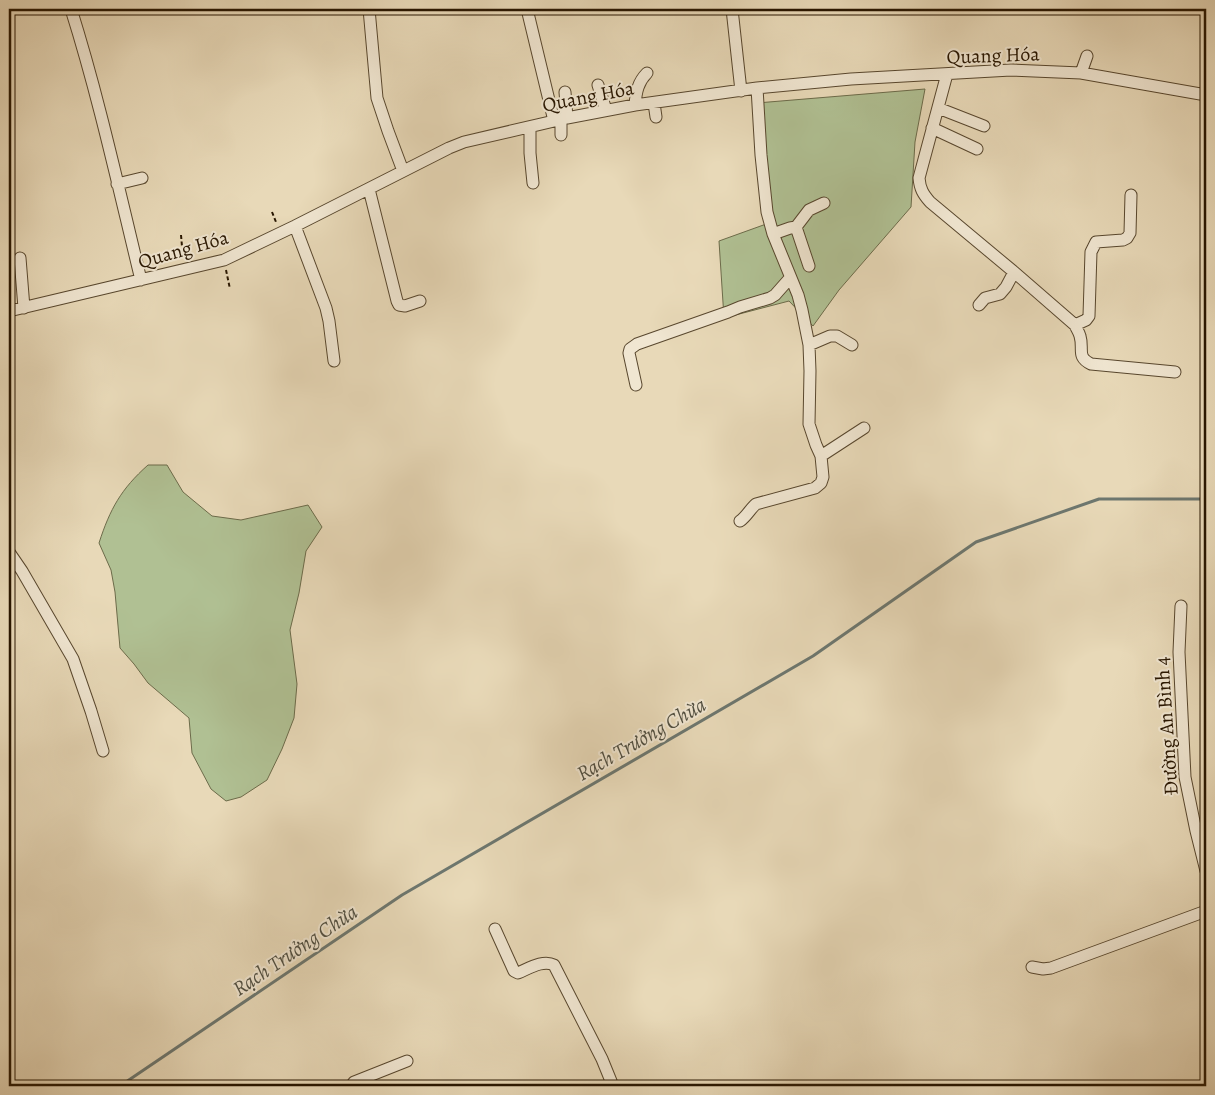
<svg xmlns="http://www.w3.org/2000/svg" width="1215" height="1095" font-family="Alegreya,serif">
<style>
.green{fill:#b0c093;stroke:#6c6b4a}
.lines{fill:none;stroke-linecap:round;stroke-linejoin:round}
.stream{stroke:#6d776f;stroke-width:3}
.minor-casing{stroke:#58472e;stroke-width:13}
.path{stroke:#281600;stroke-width:2;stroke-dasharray:4 2.5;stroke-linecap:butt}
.minor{stroke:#f0e6d1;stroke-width:11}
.labels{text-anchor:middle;stroke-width:4;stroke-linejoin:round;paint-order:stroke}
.street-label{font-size:20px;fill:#281600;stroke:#f0e6d1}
.water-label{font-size:21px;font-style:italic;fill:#504f41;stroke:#f0e6d1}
</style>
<rect width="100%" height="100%" fill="#e8d9b8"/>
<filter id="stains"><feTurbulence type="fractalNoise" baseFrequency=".004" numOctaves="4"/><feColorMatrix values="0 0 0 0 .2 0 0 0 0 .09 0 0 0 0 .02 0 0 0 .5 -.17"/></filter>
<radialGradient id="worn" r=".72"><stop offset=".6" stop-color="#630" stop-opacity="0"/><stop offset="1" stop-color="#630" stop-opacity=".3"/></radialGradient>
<!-- green -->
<path class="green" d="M925,89l-10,53 -4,65 -72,83 -26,36 -24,-25 -65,17 -5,-77 50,-18 -12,-120z
M148,465h19l16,27 29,24 29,4 67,-15 14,22 -16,24 -7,42 -9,37 7,54 -3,34 -12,31 -15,31 -26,17 -15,4 -15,-12 -19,-36 -3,-35 -41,-35 -14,-19 -14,-16 -5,-56 -4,-22 -12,-27c11,-34 22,-54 49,-78z"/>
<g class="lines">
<!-- stream -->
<path class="stream" d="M120,1086l282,-191 411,-239 163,-114 123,-43h107"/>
<!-- minor casing -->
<g class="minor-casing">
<path id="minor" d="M71,9c28,89 48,181 70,271
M369,9l8,89 11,33 15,40
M527,9l27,112
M732,9l9,82
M1081,73l6,-17
M947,74l-28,104c1,11 4,16 11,24l84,70 61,53c1,3 4,7 5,11 4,13 -4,21 11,28l84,8
M598,85l8,25
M565,92l2,26
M654,103l2,14
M635,105c1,-13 3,-23 12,-32
M938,108l46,18
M561,119v16
M530,127v26l3,30
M932,128l45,21
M117,184l25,-6
M369,189l28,112 2,4 6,1 15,-5
M295,226l31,82 3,13 5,40
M796,227l13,39
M773,234l17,-6 6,-1 13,-17 15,-7
M20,258l4,50
M979,305l6,-7 15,-4 6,-7 8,-15
M9,311l215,-51 71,-34 154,-78 15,-6 103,-24 68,-13 122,-17 94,-9 160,-9 70,3 125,22
M1075,325l11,-5 3,-4 2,-64 5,-10 27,-2 4,-2 3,-5 1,-38
M809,345l21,-9h7l15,9
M636,385l-7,-32 1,-4 7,-5 91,-32 12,-5 30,-9 5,-3 15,-17
M821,456l43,-28
M740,521c7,-5 10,-12 16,-17l59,-16 6,-5 2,-6 -2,-21 -5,-11 -7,-21 1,-53 -1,-26 -7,-35 -4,-15 -25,-61 -6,-22 -6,-57 -4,-67
M9,552l13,19 51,88 18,52 12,40
M1181,606l-2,46 6,125 11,54 10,40
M495,929l19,42 4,2c10,-4 25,-14 36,-8l48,94 11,27
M1032,967l11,2 8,-1 155,-57
M351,1086l3,-4 53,-21"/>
</g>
<!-- path -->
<path class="path" d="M272,212l4,10
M181,235l2,23
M226,270l4,19"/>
<!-- minor -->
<use href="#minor" class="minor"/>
</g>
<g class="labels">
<!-- street labels -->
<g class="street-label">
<text transform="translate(993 55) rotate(-2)" y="7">Quang Hóa</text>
<text transform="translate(588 96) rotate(-11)" y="7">Quang Hóa</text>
<text transform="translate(183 249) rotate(-16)" y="7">Quang Hóa</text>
<text transform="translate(1166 726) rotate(-94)" y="7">Đường An Bình 4</text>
</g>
<!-- water labels -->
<g class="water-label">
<text transform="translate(641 739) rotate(-30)" y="7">Rạch Trưởng Chừa</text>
<text transform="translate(295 950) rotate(-34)" y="7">Rạch Trưởng Chừa</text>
</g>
</g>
<!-- margin -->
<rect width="1215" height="1095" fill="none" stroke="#e8d9b8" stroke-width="30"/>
<rect x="10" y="10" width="1195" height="1075" fill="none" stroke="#281600" stroke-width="2.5"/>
<rect x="15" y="15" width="1185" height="1065" fill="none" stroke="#281600"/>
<rect width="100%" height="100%" filter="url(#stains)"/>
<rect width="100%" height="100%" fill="url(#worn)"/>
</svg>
